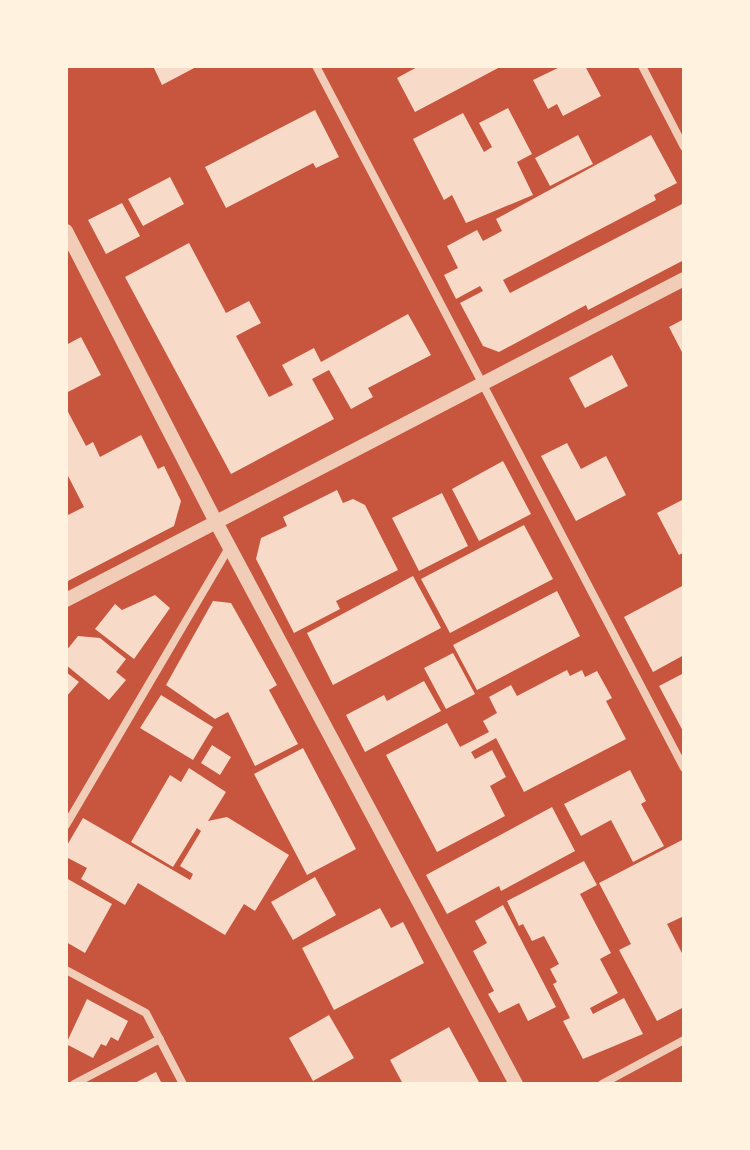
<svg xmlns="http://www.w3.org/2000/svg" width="750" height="1150" font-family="Karla,sans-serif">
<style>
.building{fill:#f7dbc8}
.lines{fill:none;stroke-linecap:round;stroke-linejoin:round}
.minor{stroke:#f1ccb7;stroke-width:8}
.tertiary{stroke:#f1ccb7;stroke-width:14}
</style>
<rect width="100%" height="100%" fill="#c8553d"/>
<!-- building -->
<path class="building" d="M153,66h45l-36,19z
M419,66h83l-87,46 -18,-34z
M562,66h23l16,30 -38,20 -6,-12 -9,5 -15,-29z
M508,108l24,46 -15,8 16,33 -67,28 -14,-28 -8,5 -31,-61 50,-26 21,39 8,-5 -13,-24z
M315,110l24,47 -23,11 -3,-5 -87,45 -21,-41z
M578,135l15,29 -43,22 -15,-28z
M651,135l26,48 -23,12 2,5 -153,80 7,13 174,-90v57l-96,50 -2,-5 -87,47 -16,-6 -23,-43 23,-12 -3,-5 -24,13 -12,-24 14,-7 -11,-22 30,-16 6,11 19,-10 -6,-12z
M170,177l14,27 -41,22 -15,-27z
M122,203l18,33 -34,18 -18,-34z
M189,243l37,70 23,-12 12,22 -25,13 33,61 24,-12 -11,-20 32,-17 7,14 87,-48 23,41 -63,33 5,9 -22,12 -22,-39 -17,9 22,40 -103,55 -106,-197z
M684,319v37l-15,-29z
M81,337l20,38 -35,18v-48z
M612,355l16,31 -43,22 -16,-30z
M66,408l20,38 7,-4 7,15 41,-22 17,34 6,-3 17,35 -7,25 -108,56v-66l18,-9 -18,-35z
M567,443l14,26 25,-13 20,39 -50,26 -35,-65z
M503,461l28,53 -52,27 -27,-52z
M337,490l6,13 10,-4 12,6 33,65 -62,31 4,8 -46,24 -38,-74 5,-21 26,-12 -4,-9z
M442,493l26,53 -49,25 -27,-53z
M684,499v53l-5,3 -22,-42z
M524,525l29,54 -103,54 -29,-54z
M413,576l28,52 -108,57 -26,-52z
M684,585v70l-31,17 -29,-55z
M557,591l23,45 -103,54 -24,-45z
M155,595l15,13 -36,51 -39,-30 20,-25 7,6z
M213,601l18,2 46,82 -8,5 29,54 -43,22 -27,-54 -13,7 -49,-34z
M78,636l22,2 26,21 -10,13 10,8 -17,20 -43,-35v-14z
M453,653l22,41 -29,15 -22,-41z
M567,670l3,6 12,-6 3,7 12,-6 15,27 -6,3 20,38 -102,53 -28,-54 -25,14 4,7 17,-9 14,27 -16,9 15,30 -68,36 -51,-97 61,-32 13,24 29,-15 -6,-11 14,-8 -8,-16 22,-12 6,11z
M66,672l13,10 -13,15z
M684,673v60l-25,-47z
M424,681l17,30 -76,41 -19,-37 38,-20 3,6z
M161,695l52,32 -20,33 -53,-32z
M212,745l19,12 -11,18 -19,-12z
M303,748l53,101 -49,26 -53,-101z
M189,768l37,24 -18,29 19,-4 62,38 -34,56 -11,-7 -19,31 -87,-52 -13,22 -44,-26 6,-11 -21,-11v-10l17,-29 107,62 3,-6 -13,-8 21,-35 -4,-3 -24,39 -42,-25 39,-67 11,7z
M630,770l16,31 -5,3 23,42 -31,16 -22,-42 -30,16 -17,-32z
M552,807l23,44 -74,40 -2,-5 -52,28 -21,-39z
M684,839v77l-17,8 17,33v50l-27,14 -38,-71 12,-6 -32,-61z
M584,861l13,24 -17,9 31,59 -11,6 18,34 -28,15 3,6 31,-16 19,36 -60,25 -20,-38 7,-3 -17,-34 4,-2 -7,-13 9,-5 -15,-28 -12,5 -9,-17 -4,2 -12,-25z
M315,877l21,38 -43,25 -22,-38z
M66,878l46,26 -27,49 -19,-11z
M503,905l53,102 -28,14 -9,-18 -20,10 -11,-19 6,-3 -21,-40 14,-8 -12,-22z
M380,908l11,20 12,-6 21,41 -90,47 -32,-62z
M87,999l41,22 -10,20 -7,-4 -5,9 -5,-2 -8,14 -27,-14z
M329,1015l25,43 -41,23 -24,-43z
M449,1027l31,57h-77l-13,-24z
M156,1072l6,12h-29z"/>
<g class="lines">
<!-- minor -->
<path class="minor" d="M316,66l368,702
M642,66l42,81
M66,825l164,-279
M66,970l80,43 37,71
M74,1084l86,-45
M602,1084l82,-44"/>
<!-- tertiary -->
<path class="tertiary" d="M66,231l150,291 300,562
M66,600l618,-321"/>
</g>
<!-- border -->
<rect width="750" height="1150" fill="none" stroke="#fff3e0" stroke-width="136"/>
</svg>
